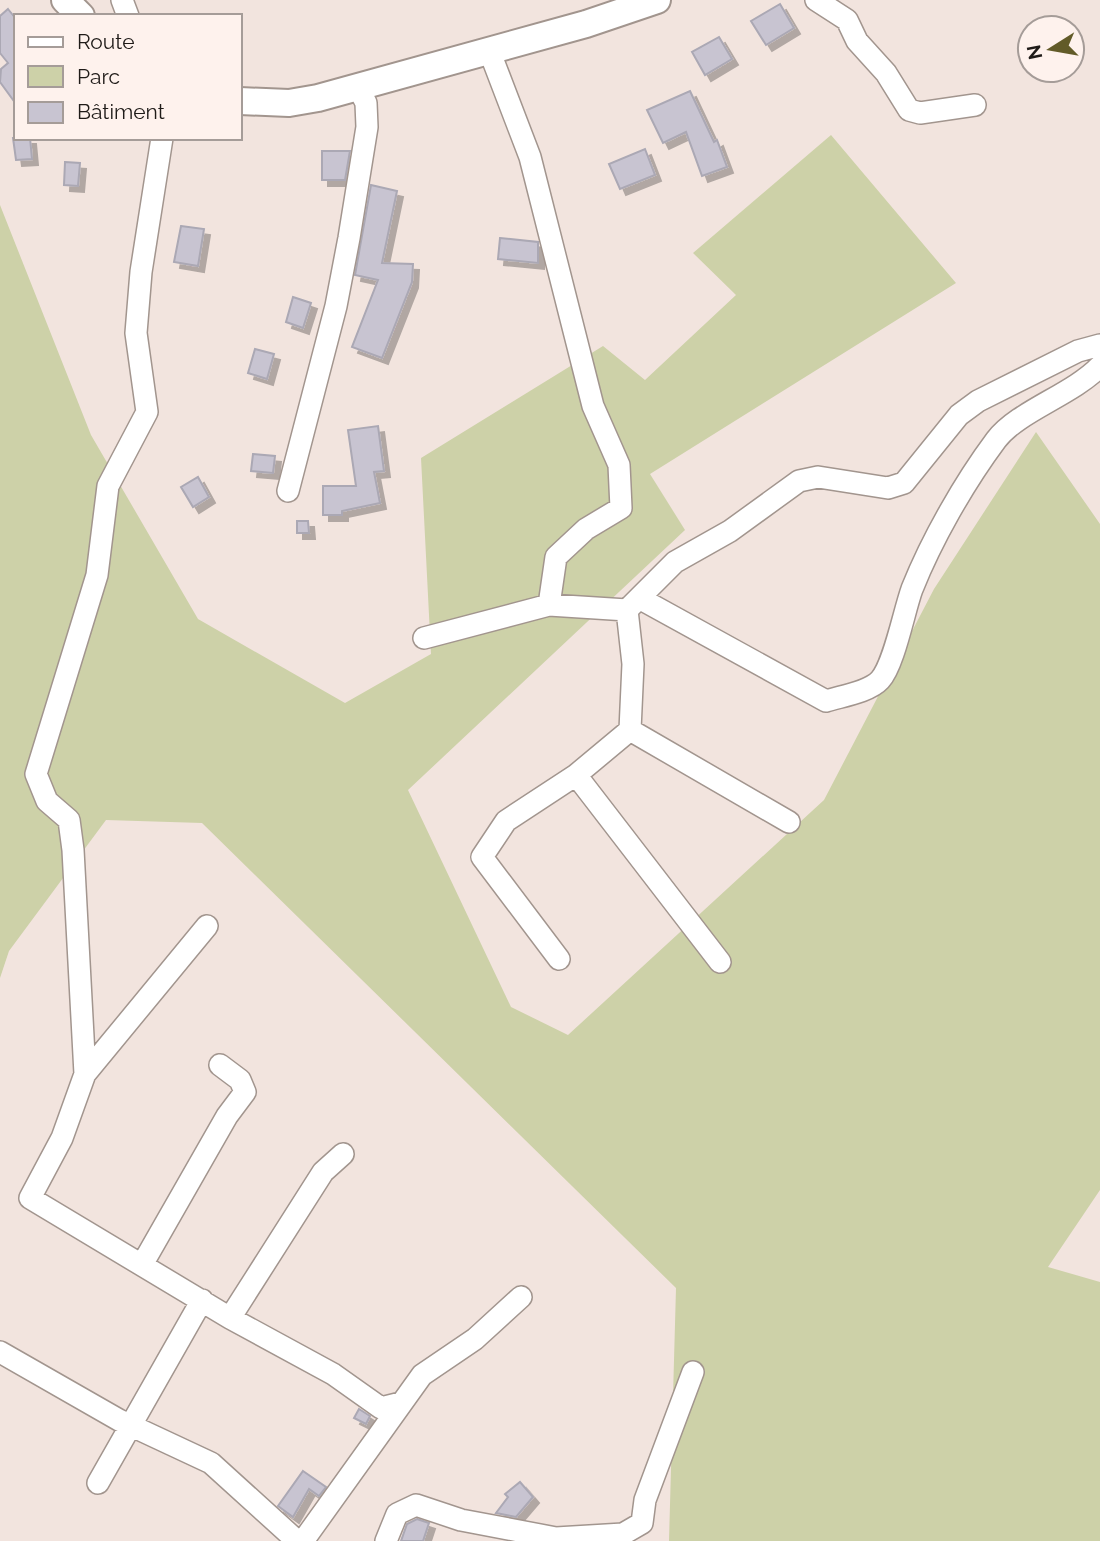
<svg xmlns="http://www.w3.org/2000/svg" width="1100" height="1541" font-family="Raleway,sans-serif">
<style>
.green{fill:#cdd1a8}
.building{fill:#c8c4d1;stroke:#aba8b4;stroke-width:2;filter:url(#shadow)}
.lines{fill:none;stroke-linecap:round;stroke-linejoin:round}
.minor-casing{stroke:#a2958e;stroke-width:24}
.major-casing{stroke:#a2958e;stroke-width:30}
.minor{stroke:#fff;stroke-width:21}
.major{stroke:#fff;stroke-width:26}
</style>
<defs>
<filter id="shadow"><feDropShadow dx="6" dy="6" stdDeviation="0" flood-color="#0004"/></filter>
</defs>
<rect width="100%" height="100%" fill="#f2e4de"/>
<!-- green -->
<path class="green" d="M831,135l125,148 -306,191 35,56 -277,260 103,217 57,28 256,-235 110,-211 102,-157 64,92v666l-52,77 52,15v259h-431l7,-253 -474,-465 -96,-3 -97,131 -9,27v-773l91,230 107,184 147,84 86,-49 -10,-196 182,-112 42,34 91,-85 -43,-42z"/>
<!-- building -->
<path class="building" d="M780,4l14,24 -28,17 -15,-24z
M8,9l8,10v85l-16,-22 1,-13 7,-6 -8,-10v-37z
M719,37l13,22 -27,16 -13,-23z
M690,91l24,51 3,-2 10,27 -25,9 -16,-44 -23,11 -16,-33z
M13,138h17l2,21 -16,1z
M645,149l10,26 -35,14 -11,-25z
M322,151h28l-5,29h-23z
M65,162l15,1 -2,23 -14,-1z
M371,185l26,6 -15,72 31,1 -1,18 -30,76 -30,-11 26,-67 -23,-5z
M181,226l23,3 -6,37 -24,-4z
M500,238l38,4v21l-40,-4z
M293,297l18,6 -8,25 -17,-6z
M255,349l19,5 -7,25 -19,-6z
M378,426l6,45 -10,1 6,31 -38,8v4h-19v-29h33l-8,-56z
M253,454l22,2 -2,17 -22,-2z
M198,477l11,20 -16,10 -12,-20z
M297,521h11l1,12h-12z
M359,1409l11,7 -4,8 -12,-6z
M303,1471l23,16 -7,9 -10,-7 -16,28 -15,-11z
M520,1482l13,15 -17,20 -20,-4 12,-16 -3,-3z
M417,1519l12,4 -6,18h-22l6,-17z"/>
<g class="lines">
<!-- minor casing -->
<g class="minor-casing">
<path id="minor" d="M122,0l6,16
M816,0l31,20 10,21 29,32 23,37 11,3 55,-8
M489,50l41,107 63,249 26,59 2,43 -35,21 -30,28 -7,48
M162,138l-21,134 -5,61 11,79 -39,74 -11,89 -61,199 11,27 22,19 4,30 12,224 -23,64 -32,60 200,120 103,56 48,34 20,-5
M288,491l48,-185 13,-68 18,-111 -1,-24 -8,-16
M639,598l187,103c16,-5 43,-9 54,-21 14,-15 24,-69 32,-91 20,-50 52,-106 84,-149 22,-29 76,-45 104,-74
M424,638l125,-33 78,5
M630,730l159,92
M576,775l144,187
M559,959l-77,-102 24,-36 70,-46 54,-45 3,-66 -6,-54 48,-48 55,-31 69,-50 19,-4 70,11 16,-5 55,-68 19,-14 100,-50 22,-6
M85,1074l122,-148
M143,1263l84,-147 18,-24 -5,-12 -20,-15
M230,1318l93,-146 20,-18
M0,1352l119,68 92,43 86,78
M98,1483l104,-183
M303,1541l119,-166 53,-36 46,-42
M386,1541l11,-27 19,-9 45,15 95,18 67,-4 19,-11 3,-23 48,-128"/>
</g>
<!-- major casing -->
<g class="major-casing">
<path id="major" d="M65,0l16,16
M240,101l49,2 29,-5 268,-74 71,-24"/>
</g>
<!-- minor -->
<use href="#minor" class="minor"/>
<!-- major -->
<use href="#major" class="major"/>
</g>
<!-- legend -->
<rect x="14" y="14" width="228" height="126" fill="#fef2ed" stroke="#a59c98" stroke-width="2"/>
<rect x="28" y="37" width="35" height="10" fill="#ffffff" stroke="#a59c98" stroke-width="2"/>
<text x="77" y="49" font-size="21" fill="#1f1b18">Route</text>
<rect x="28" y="66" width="35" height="21" fill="#cdd1a8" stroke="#a59c98" stroke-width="2"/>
<text x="77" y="84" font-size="21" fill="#1f1b18">Parc</text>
<rect x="28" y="102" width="35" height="21" fill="#c8c4d1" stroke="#a59c98" stroke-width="2"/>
<text x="77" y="119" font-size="21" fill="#1f1b18">Bâtiment</text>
<!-- north arrow -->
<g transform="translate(1051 49) rotate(259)"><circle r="33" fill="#fef2ed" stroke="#a59c98" stroke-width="2"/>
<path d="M0-5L12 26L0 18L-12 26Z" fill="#625b28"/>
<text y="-10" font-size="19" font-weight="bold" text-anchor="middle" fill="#1f1b18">N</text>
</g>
</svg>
